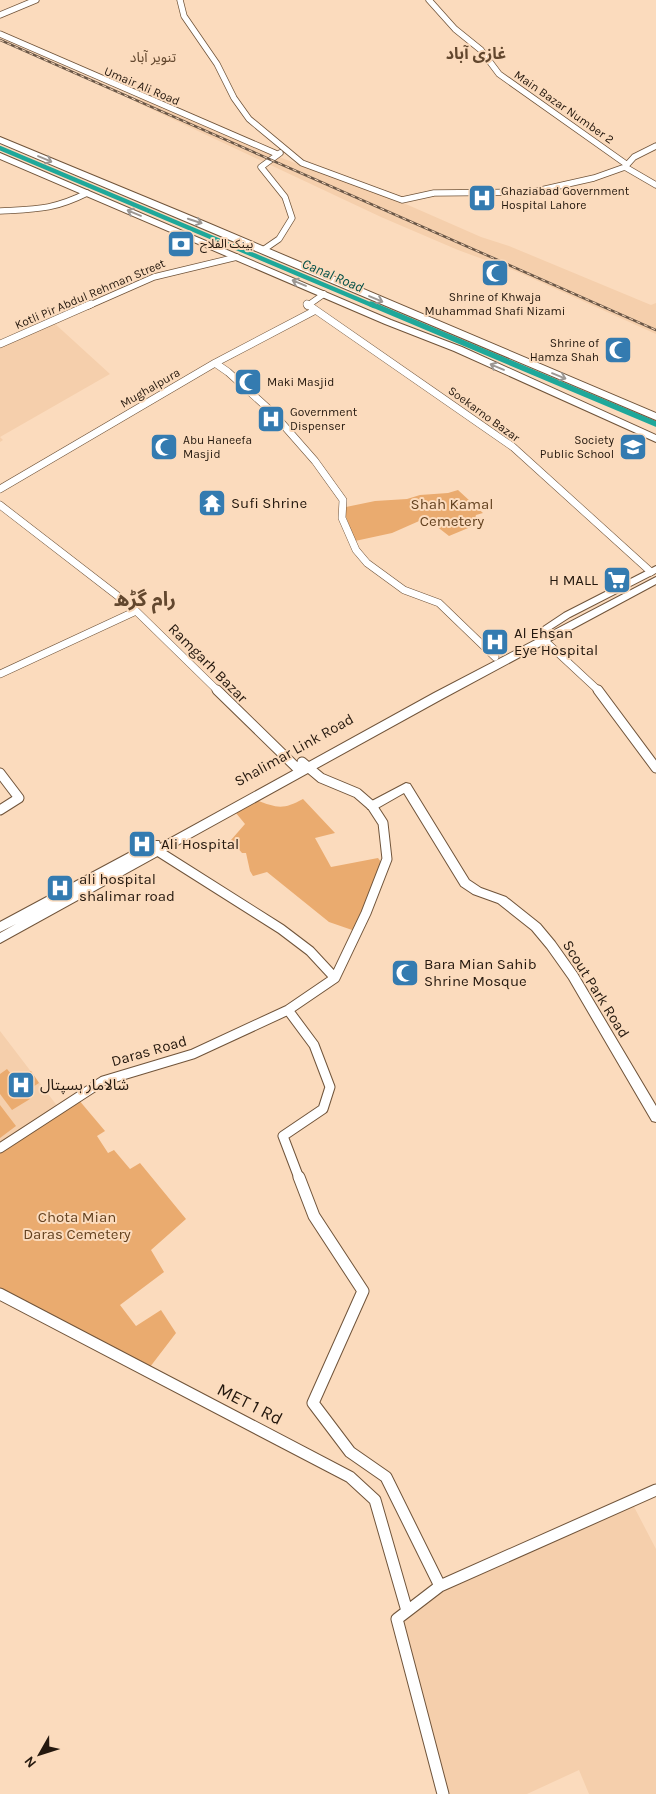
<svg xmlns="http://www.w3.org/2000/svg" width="656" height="1794" font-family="Karla,'Noto Sans Arabic',sans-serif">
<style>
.built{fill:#f5cfac}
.green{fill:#eaab6f}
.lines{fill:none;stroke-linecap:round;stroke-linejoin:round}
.canal-far1{stroke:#1fa89a;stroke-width:4.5}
.canal{stroke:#1fa89a;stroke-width:5.5}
.minor-far3-casing{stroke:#70543a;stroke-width:7}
.minor-far2-casing{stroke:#70543a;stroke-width:8}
.minor-far1-casing{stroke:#70543a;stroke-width:11}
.minor-casing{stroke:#70543a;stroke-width:13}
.major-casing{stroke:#70543a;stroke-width:2}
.highway-casing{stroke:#70543a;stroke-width:2}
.minor-far3{stroke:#fff;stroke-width:5.5}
.minor-far2{stroke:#fff;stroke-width:7}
.minor-far1{stroke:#fff;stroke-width:9}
.minor{stroke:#fff;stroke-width:11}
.major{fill:#fff;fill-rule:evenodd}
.highway{fill:#fff;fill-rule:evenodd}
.rail-casing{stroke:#6b5848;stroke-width:2.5}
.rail{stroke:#fbdbbd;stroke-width:1;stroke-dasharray:4;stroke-linecap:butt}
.oneway{stroke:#9c9793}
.labels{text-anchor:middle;stroke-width:4;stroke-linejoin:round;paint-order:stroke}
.far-street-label{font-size:12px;fill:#24180e;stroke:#fbdbbd}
.far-poi-label{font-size:12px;fill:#24180e;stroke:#fbdbbd;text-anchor:start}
.far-neighbourhood-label{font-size:14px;fill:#62472e;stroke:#fbdbbd}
.far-water-label{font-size:14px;font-style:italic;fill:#045149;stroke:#fbdbbd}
.poi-label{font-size:15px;fill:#24180e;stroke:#fbdbbd;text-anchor:start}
.park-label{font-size:15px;fill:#644220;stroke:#fbdbbd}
.street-label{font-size:15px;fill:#24180e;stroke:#fbdbbd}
.far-district-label{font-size:16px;font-weight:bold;fill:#62472e;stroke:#fbdbbd}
.near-street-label{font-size:18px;fill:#24180e;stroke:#fbdbbd}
.district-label{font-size:20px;font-weight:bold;fill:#62472e;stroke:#fbdbbd}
</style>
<rect width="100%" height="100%" fill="#fbdbbd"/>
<!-- built -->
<path class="built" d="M140,98l116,50 44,17 67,22 114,50 28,9 142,59 5,-2v31l-138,-62 -60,-22 -77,-33 -247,-116z
M53,322l57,52 -110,63 3,3 -3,2v-96z
M0,1031l58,76 -58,39z
M631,1501l25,48v245h-67l-10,-24 -52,24h-84l-46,-175 43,-33z"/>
<!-- green -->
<path class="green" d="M458,490l25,23 -7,2 -3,11 -24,10 -23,-18 -34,15 -37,8 -9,-24v-10l29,-6 32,-2 13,-4 28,-2z
M303,799l32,34 -20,5 16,29 47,-9 3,4v7l-26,62 -26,-9 -62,-50 -14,4 -3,-5 -4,-18h-4l-11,-13 14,-16 -9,-11 20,-13c21,8 27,10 47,-1z
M7,1069l5,6h7l2,2 10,-6 8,12 -14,9 5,7 -18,11 -12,-16v-20z
M78,1099l27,32 -8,5 11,17 6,-3 16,19 10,-6 46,56 -35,31 13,22 -44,33 16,21 25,-16 15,23 -26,34 -150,-76v-138z
M0,1105l16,21 -16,12z"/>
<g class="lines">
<!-- canal-far1 -->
<path class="canal-far1" d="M0,148l374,158"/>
<!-- canal -->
<path class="canal" d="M371,304l285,120"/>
<!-- minor-far3 casing -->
<g class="minor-far3-casing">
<path id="minor-far3" d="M180,0l4,16 33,48 17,34 15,21 53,44 100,37 32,-7 98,-1 62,-14 31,-11
M429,0l26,29 26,21 18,24 127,90
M0,15l36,-15
M0,34l277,120
M625,167l9,-10 22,-11
M625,167l31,18
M0,211c36,-2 53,-1 87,-18
M263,250l16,-11 13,-21 -7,-21 -24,-30 19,-14
M88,306l66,-29 83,-20
M307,306l17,-12"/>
</g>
<!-- minor-far2 casing -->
<g class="minor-far2-casing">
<path id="minor-far2" d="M307,304l206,143 138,125
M0,344l91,-40
M215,363l13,9 44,40 43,49 28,39 -1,18 14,32 11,13 37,27 35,13 56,54
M0,489l215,-126 99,-52
M0,505l132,102 86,84
M543,639l56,52
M0,674l136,-63"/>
</g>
<!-- minor-far1 casing -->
<g class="minor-far1-casing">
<path id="minor-far1" d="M217,690l83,81
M598,690l58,78
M0,773l19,25 -19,12
M153,848l128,81 29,22 25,27
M0,1148l103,-67 90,-27 95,-44
M299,1178l-16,-42 40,-27 7,-22 -16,-42 -26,-35 47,-32 31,-65 21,-54 -4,-36 -11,-17 -15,-13 -36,-15 -19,-16"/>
</g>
<!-- minor casing -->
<g class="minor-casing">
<path id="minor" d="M299,1177l15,39 49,75 -50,112 37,49 36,25 54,109
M0,1294l350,183 25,23 32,111
M443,1794l-46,-175 43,-33 216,-96"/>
</g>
<!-- major casing -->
<g class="major-casing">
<path id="major" d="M656,566v7l-86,44 -28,18h-6l-2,-2 30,-20z
M656,577v7l-214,115 -442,244v-10l16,-9 -16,8v-10l151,-81h8l1,3 274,-151z
M406,783l4,1 59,96 12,8 25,9 34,27 15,18 22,31 79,133v16l-4,-1 -83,-142 -22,-31 -15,-18 -34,-27 -25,-9 -12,-8 -57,-93 -28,16h-8l-1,-3 1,-3z"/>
</g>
<!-- highway casing -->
<g class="highway-casing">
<path id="highway" d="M0,137l208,86 448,190v7l-656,-277z
M0,153l391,167 71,27 194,88v7l-202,-91 -69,-27 -385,-165z"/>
</g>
<!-- minor-far3 -->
<use href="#minor-far3" class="minor-far3"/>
<!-- minor-far2 -->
<use href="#minor-far2" class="minor-far2"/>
<!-- minor-far1 -->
<use href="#minor-far1" class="minor-far1"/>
<!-- minor -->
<use href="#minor" class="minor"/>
<!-- major -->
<use href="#major" class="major"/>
<!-- highway -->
<use href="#highway" class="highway"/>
<!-- rail casing -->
<g class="rail-casing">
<path id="rail" d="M0,40l656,290"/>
</g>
<!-- rail -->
<use href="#rail" class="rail"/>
</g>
<!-- one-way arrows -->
<defs><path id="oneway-shaft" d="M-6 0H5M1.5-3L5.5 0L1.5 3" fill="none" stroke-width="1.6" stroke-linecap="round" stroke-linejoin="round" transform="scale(1.25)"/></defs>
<g class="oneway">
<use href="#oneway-shaft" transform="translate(45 159) rotate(23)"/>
<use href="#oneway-shaft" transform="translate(134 213) rotate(-157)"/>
<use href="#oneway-shaft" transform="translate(195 221) rotate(18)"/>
<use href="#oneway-shaft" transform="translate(299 283) rotate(-157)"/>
<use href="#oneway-shaft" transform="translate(376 299) rotate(23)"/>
<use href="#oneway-shaft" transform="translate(497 367) rotate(-157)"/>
<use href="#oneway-shaft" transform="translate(559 376) rotate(22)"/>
</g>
<!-- icons -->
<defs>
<g id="hospital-square" transform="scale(1.4375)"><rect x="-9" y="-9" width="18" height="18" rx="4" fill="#347bb0" stroke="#fbdbbd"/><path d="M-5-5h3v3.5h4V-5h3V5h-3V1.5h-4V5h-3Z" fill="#fff"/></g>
<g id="bank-square" transform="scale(1.4375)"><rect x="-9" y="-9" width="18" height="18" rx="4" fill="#347bb0" stroke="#fbdbbd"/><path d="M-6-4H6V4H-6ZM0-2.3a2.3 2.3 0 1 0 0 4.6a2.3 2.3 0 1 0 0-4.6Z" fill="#fff"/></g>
<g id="mosque-square" transform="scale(1.4375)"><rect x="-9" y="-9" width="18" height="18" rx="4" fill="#347bb0" stroke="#fbdbbd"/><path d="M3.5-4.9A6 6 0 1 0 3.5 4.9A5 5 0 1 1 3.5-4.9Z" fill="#fff"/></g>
<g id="school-square" transform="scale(1.4375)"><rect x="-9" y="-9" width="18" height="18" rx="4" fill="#347bb0" stroke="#fbdbbd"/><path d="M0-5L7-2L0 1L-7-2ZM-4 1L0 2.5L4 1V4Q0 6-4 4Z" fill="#fff"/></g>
<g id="temple-square" transform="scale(1.4375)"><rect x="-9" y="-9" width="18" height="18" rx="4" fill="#347bb0" stroke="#fbdbbd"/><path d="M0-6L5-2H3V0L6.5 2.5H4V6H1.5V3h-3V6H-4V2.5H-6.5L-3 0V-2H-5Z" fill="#fff"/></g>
<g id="supermarket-square" transform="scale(1.4375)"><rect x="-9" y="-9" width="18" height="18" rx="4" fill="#347bb0" stroke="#fbdbbd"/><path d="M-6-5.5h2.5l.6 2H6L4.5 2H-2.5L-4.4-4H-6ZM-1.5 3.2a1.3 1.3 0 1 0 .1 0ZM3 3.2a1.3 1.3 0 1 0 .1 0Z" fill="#fff"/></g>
</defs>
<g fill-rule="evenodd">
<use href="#hospital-square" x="482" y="198"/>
<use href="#bank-square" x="181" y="244"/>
<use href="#mosque-square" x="495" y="273"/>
<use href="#mosque-square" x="618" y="350"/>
<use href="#mosque-square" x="248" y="382"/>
<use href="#hospital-square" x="271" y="419"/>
<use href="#mosque-square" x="164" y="447"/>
<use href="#school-square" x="633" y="447"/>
<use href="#temple-square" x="212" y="503"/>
<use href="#supermarket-square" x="617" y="580"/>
<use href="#hospital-square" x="495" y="642"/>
<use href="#hospital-square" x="142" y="844"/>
<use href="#hospital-square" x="60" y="888"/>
<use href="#mosque-square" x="405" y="973"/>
<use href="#hospital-square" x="21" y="1085"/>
</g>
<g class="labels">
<!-- far-street labels -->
<g class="far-street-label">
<text transform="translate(142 86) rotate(23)" y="4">Umair Ali Road</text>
<text transform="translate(564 107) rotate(35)" y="4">Main Bazar Number 2</text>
<text transform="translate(90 294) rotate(-23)" y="4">Kotli Pir Abdul Rehman Street</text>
<text transform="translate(150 388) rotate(-30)" y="4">Mughalpura</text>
<text transform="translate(484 414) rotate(36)" y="4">Soekarno Bazar</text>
</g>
<!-- far-poi labels -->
<g class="far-poi-label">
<text x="501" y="195">Ghaziabad Government<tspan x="501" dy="14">Hospital Lahore</tspan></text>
<text x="200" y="248">بینک الفلاح</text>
<text x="495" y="301" text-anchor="middle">Shrine of Khwaja<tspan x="495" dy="14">Muhammad Shafi Nizami</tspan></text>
<text x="599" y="347" text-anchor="end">Shrine of<tspan x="599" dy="14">Hamza Shah</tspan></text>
<text x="267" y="386">Maki Masjid</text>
<text x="290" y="416">Government<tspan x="290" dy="14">Dispenser</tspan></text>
<text x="183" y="444">Abu Haneefa<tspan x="183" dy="14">Masjid</tspan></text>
<text x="614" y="444" text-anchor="end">Society<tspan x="614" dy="14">Public School</tspan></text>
</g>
<!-- far-neighbourhood labels -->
<g class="far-neighbourhood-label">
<text x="153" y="62">تنویر آباد</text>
</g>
<!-- far-water labels -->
<g class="far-water-label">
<text transform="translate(333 275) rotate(23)" y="5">Canal Road</text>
</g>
<!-- poi labels -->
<g class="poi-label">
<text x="231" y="508">Sufi Shrine</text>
<text x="598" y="585" text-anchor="end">H MALL</text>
<text x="514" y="638">Al Ehsan<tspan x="514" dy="17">Eye Hospital</tspan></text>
<text x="161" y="849">Ali Hospital</text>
<text x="79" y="884">ali hospital<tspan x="79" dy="17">shalimar road</tspan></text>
<text x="424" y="969">Bara Mian Sahib<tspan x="424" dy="17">Shrine Mosque</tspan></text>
<text x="40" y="1090">شالامار ہسپتال</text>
</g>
<!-- park labels -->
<g class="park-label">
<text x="452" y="509">Shah Kamal<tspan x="452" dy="17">Cemetery</tspan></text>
<text x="77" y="1222">Chota Mian<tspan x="77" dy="17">Daras Cemetery</tspan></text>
</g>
<!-- street labels -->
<g class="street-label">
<text transform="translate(208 663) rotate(45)" y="5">Ramgarh Bazar</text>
<text transform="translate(294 750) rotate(-29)" y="5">Shalimar Link Road</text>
<text transform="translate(596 989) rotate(58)" y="5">Scout Park Road</text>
<text transform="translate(149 1051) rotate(-16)" y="5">Daras Road</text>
</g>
<!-- far-district labels -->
<g class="far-district-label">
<text x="476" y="59">غازى آباد</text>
</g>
<!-- near-street labels -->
<g class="near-street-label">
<text transform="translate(250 1404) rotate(27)" y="6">MET 1 Rd</text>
</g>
<!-- district labels -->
<g class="district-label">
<text x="145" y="606">رام گڑھ</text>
</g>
</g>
<!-- north arrow -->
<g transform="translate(40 1754) rotate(231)" stroke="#fbdbbd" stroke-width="4" paint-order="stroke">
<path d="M0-4L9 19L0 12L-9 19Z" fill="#24180e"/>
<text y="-8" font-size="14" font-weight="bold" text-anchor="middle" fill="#24180e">N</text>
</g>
</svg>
